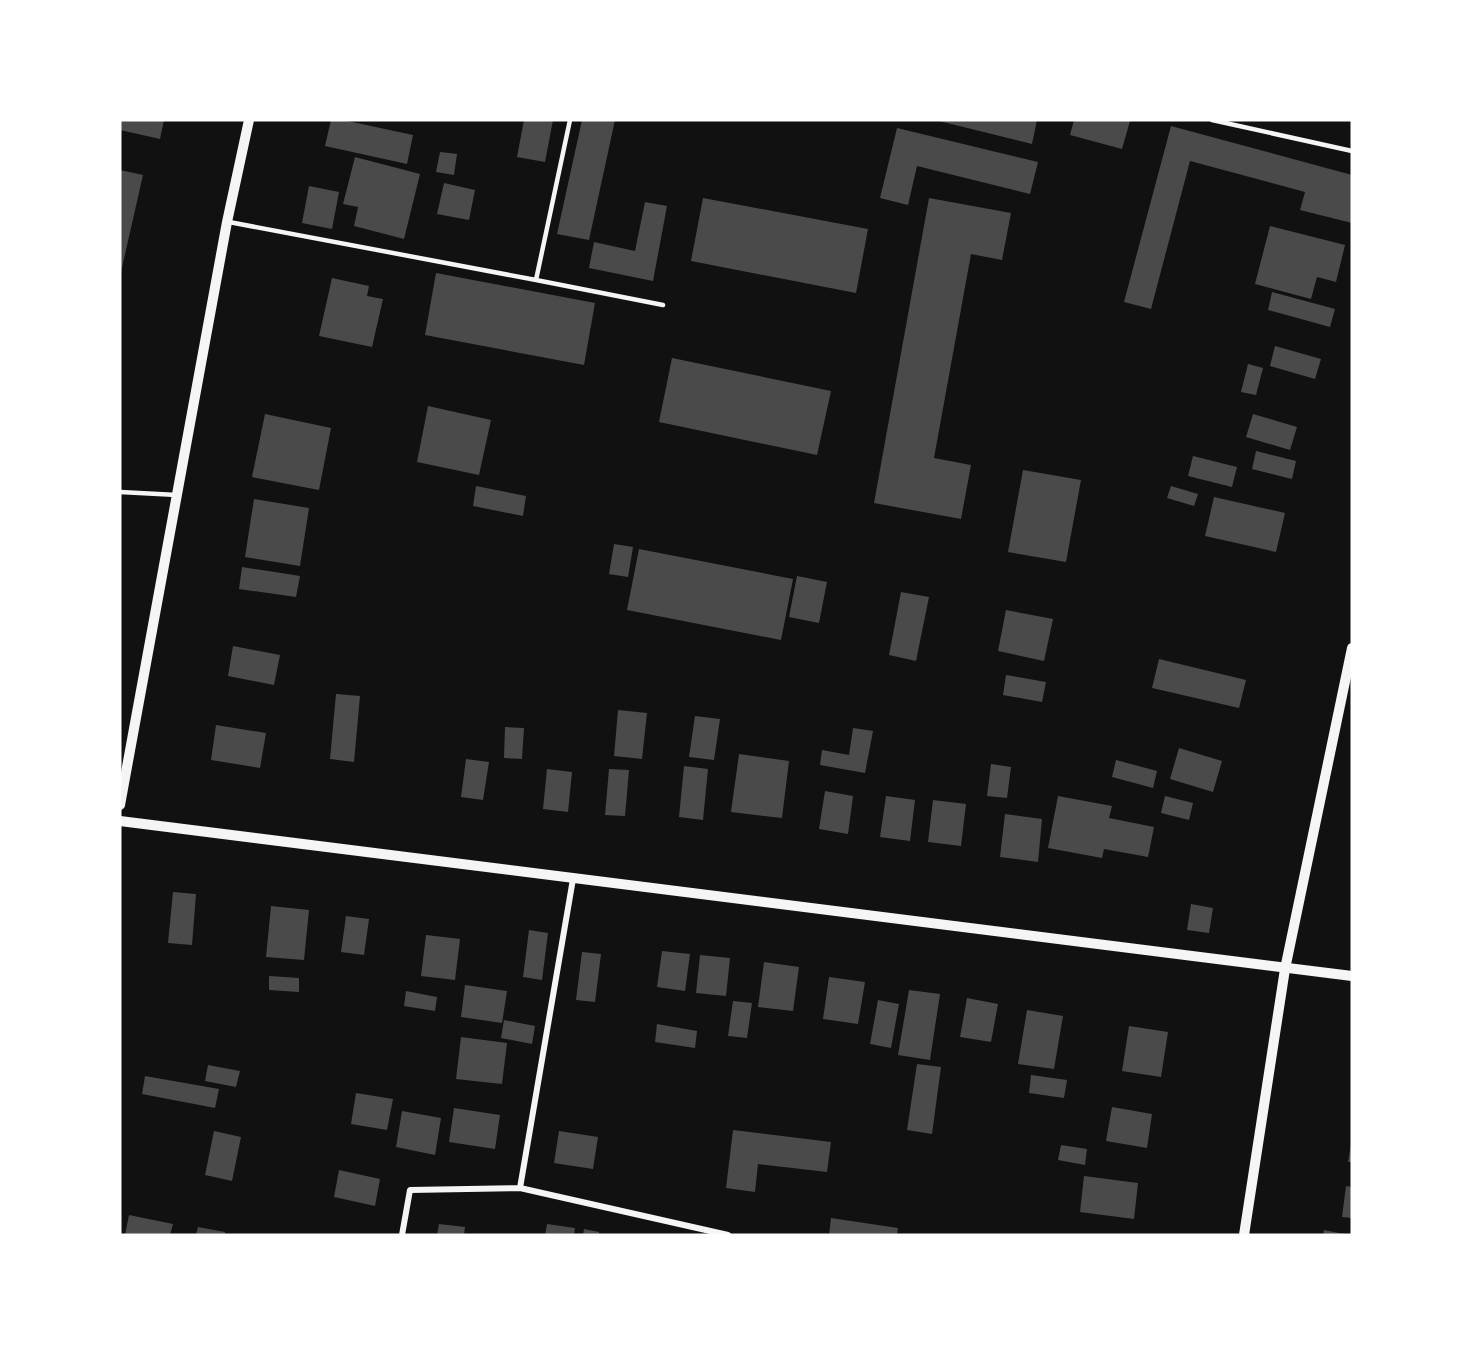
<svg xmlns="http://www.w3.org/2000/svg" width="1472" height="1355" font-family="Lato,sans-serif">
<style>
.building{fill:#4a4a4a}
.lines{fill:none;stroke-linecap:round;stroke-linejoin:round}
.service{stroke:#f5f5f5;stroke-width:4.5}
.minor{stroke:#f5f5f5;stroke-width:6}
.tertiary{stroke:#f5f5f5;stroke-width:10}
</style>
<rect width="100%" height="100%" fill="#111"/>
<!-- building -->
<path class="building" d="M120,120h44l-4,19 -40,-9z
M331,120h12l70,15 -6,29 -82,-18z
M524,120h29l-8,42 -28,-5z
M582,120h33l-26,120 -32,-6z
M935,120h102l-5,24z
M1074,120l56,1 -8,28 -52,-14z
M1171,126l181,49v48l-52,-13 5,-18 -115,-31 -39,148 -27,-7z
M897,128l141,34 -8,32 -113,-28 -9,39 -28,-7z
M440,152l17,2 -3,21 -18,-3z
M355,157l65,17 -16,65 -50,-13 4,-19 -15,-3z
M120,170l23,5 -22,97h-1z
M444,183l31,7 -6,30 -32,-6z
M309,186l30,6 -7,37 -30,-6z
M703,198l165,31 -12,64 -165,-32z
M929,198l82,15 -9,47 -31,-6 -37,204 37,7 -10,54 -87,-16z
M645,202l22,4 -14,75 -64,-13 5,-26 41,9z
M1270,226l75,19 -9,37 -19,-5 -6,22 -56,-15z
M436,273l159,30 -11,62 -159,-30z
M332,278l37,8 -2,10 16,3 -11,48 -53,-11z
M1272,292l63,17 -5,18 -62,-17z
M1275,346l46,13 -6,20 -45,-13z
M672,358l159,33 -14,64 -158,-33z
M1248,364l15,4 -7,27 -15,-3z
M428,406l63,14 -12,55 -62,-13z
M265,414l66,14 -12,62 -67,-13z
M1253,414l44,13 -7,23 -44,-13z
M1256,451l40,10 -4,18 -40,-10z
M1193,456l44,11 -5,20 -44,-11z
M1023,470l58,10 -15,82 -58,-10z
M476,486l50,10 -3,20 -50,-10z
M1171,486l27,8 -4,12 -27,-8z
M1214,497l71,16 -9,39 -71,-16z
M254,499l55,9 -9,58 -55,-9z
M614,544l19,3 -5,30 -19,-3z
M639,549l154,30 -12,61 -154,-30z
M242,567l58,9 -4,21 -57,-8z
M797,576l30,6 -8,41 -30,-6z
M901,592l28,5 -13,64 -27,-6z
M1006,610l47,9 -9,42 -46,-10z
M233,646l47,9 -6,30 -46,-9z
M1159,659l87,21 -7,28 -87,-20z
M1006,675l40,7 -4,20 -39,-7z
M336,694l24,2 -6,66 -24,-3z
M618,710l29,3 -5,46 -28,-3z
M695,716l25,3 -6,41 -25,-3z
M216,725l50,8 -6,35 -49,-8z
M505,727l19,1 -2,31 -18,-1z
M853,728l20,3 -8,42 -45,-8 2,-15 27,5z
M1179,748l43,13 -9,31 -43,-13z
M739,754l50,7 -7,57 -51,-6z
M466,759l23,3 -6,38 -22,-3z
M1116,760l41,11 -4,17 -41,-11z
M991,764l20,3 -4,31 -20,-2z
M684,766l24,3 -5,51 -24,-3z
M547,769l25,3 -4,40 -25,-3z
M609,769l20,1 -4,46 -20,-1z
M825,791l28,5 -5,38 -29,-5z
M886,796l29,4 -5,41 -30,-4z
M1058,796l54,10 -3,12 45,9 -6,30 -44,-8 -2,9 -54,-10z
M1165,796l28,7 -4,17 -28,-7z
M933,800l33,4 -5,42 -33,-4z
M1005,814l37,5 -4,43 -38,-5z
M173,892l23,2 -4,51 -24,-2z
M1191,904l22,4 -4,25 -22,-3z
M271,906l38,4 -5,50 -38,-3z
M346,916l23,3 -5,36 -23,-3z
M529,930l19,3 -6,47 -19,-3z
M426,935l34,4 -5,41 -34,-4z
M662,951l28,3 -5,37 -28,-4z
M582,952l19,2 -6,48 -19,-2z
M700,955l30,3 -4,38 -30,-3z
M764,962l35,5 -6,44 -35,-4z
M269,976l30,2v14l-30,-2z
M829,977l36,5 -7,42 -35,-5z
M465,985l42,6 -5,32 -41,-6z
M909,990l31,4 -10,66 -32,-5z
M406,991l31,6 -2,14 -31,-5z
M967,998l31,6 -7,38 -31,-5z
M878,1000l21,4 -8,44 -21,-4z
M733,1001l19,2 -5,35 -19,-2z
M1027,1010l36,6 -9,53 -36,-5z
M504,1020l31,6 -3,18 -31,-6z
M657,1024l40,7 -2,17 -40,-6z
M1129,1026l39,6 -7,45 -39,-6z
M461,1037l46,6 -5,41 -46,-5z
M917,1064l24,3 -9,67 -25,-4z
M208,1065l32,6 -4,16 -31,-6z
M1031,1075l36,5 -3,18 -35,-5z
M145,1076l74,13 -4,19 -73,-14z
M356,1093l37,6 -6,31 -36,-6z
M1112,1107l40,7 -5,34 -41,-7z
M454,1108l46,7 -5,34 -46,-7z
M402,1111l39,7 -6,37 -39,-8z
M733,1130l98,12 -4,30 -69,-8 -3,28 -29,-4z
M214,1131l27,6 -9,44 -27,-6z
M559,1131l39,6 -5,32 -39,-6z
M1061,1145l26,4 -2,16 -27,-5z
M1351,1145h1v17h-4z
M339,1170l41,9 -5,27 -41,-9z
M1084,1176l54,7 -4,36 -54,-7z
M1346,1186l6,1v31l-10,-1z
M129,1215l44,9 -3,11h-45z
M831,1218l67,10 -1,7h-68z
M439,1224l26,3 -1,8h-27z
M547,1224l28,4 -1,7h-29z
M198,1227l27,5v3h-29z
M584,1229l15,3v3h-16z
M1324,1230l20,4v1h-21z"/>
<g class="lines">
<!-- service -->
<path class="service" d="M570,120l-34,160 127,25
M1212,120l140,31
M229,222l307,58
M120,492l57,3"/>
<!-- minor -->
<path class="minor" d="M573,879l-53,309 208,47
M402,1235l8,-45 110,-2"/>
<!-- tertiary -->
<path class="tertiary" d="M120,805l107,-583 22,-102
M120,821l1232,155
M1244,1235l41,-266 67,-321"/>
</g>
<!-- border -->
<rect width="1472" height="1355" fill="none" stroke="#ffffff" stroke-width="243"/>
</svg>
